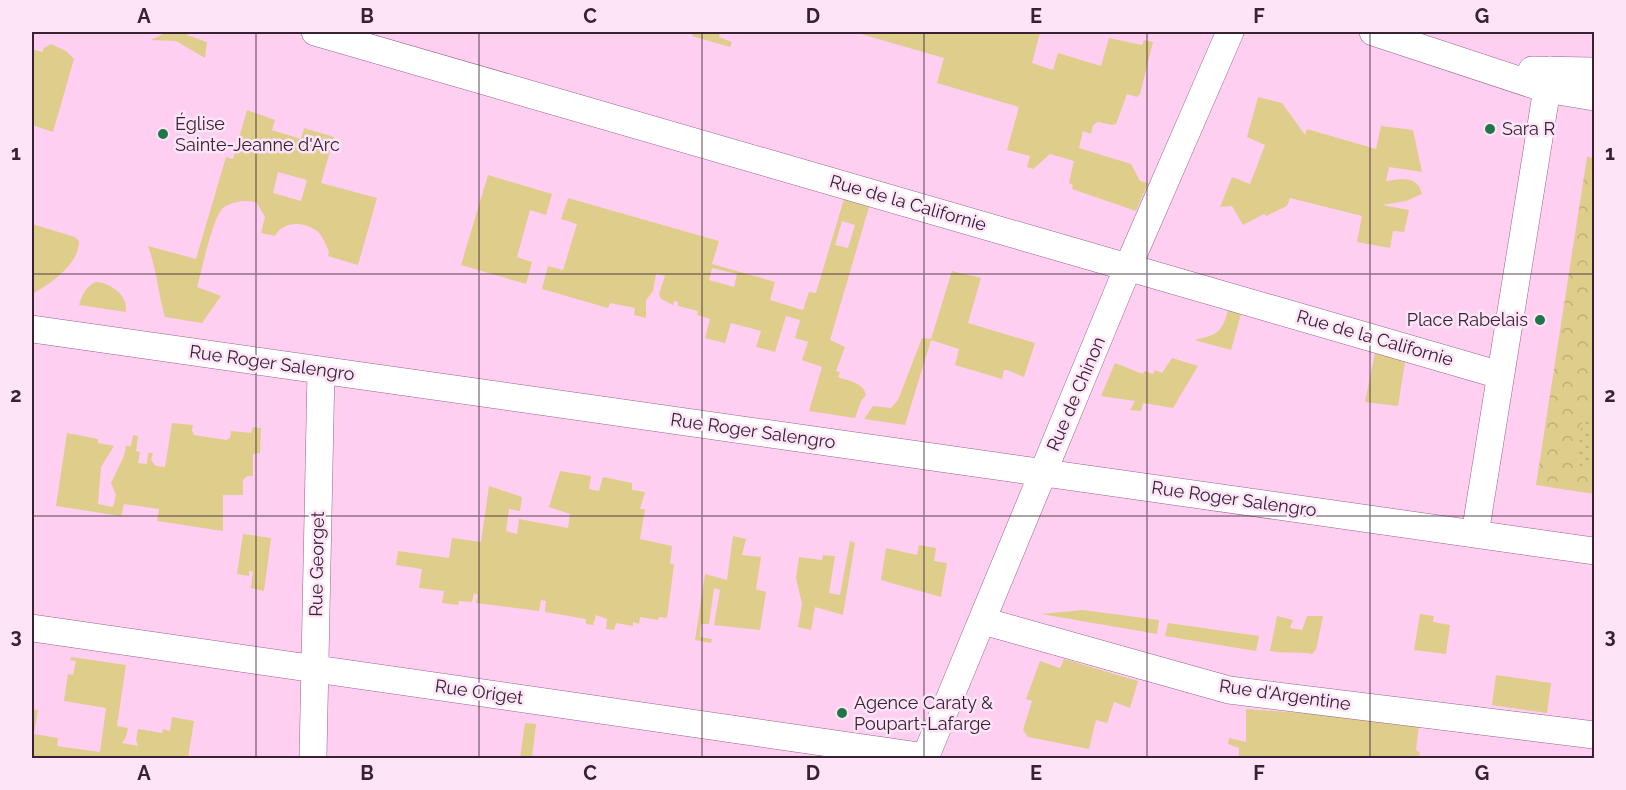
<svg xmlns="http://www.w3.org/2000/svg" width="1626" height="790" font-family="Raleway,sans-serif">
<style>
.grass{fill:#decd8b;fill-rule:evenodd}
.park{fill:url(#park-crowns)}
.garden{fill:url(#garden-dots)}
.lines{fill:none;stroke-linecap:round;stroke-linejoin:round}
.minor-casing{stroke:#97628a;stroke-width:28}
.minor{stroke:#fff;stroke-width:27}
.grid{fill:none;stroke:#372132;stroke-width:1.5;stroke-opacity:0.55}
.poi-dot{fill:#207649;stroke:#fde4f6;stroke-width:2}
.labels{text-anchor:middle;stroke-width:5;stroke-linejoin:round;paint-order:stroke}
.poi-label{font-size:18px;fill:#372132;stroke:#fde4f6;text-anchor:start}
.street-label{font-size:18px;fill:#372132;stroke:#fde4f6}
.neatline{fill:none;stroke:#372132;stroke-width:2}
.grid-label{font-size:20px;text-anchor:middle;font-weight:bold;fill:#372132}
</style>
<defs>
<pattern id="park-crowns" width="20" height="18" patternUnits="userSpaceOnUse" patternTransform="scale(1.5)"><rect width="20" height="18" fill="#decd8b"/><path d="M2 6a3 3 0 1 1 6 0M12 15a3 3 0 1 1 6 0" fill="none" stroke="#bfb078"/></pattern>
<pattern id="garden-dots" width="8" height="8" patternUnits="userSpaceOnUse" patternTransform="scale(1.5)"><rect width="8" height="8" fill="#decd8b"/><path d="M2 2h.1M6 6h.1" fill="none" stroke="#bfb078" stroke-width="1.8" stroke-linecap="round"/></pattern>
</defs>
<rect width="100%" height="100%" fill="#ffcff2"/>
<!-- grass -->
<path class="grass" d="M167,32h21l-1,3 20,7 -2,16 -29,-17 -25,-1z
M693,32h27l-1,5 13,5 -2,5 -38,-11z
M862,32h172l6,1 -8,30 21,7 5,-17 43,13 8,-28 33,7 2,-5 9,2 -13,52 -3,3 -10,-3 -11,30 -4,1 -14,-3 -5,3 -2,9 -8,-3 -4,17 52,16 9,17 8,2 -12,28 -64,-22 1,-4 -4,-2 5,-22 -24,-7 -17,15 -6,-2 3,-11 -23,-6 12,-43 -82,-24 7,-25 -83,-24z
M51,44l15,7 8,8 -21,73 -21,-7v-76l10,3 2,-4z
M1258,97l24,6 23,32 2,-6 69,20 5,-23 32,4 9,42 -33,-5 -3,14c14,-2 31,-7 36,13l-16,7 -24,4 27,5 -5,22 -11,-1 -3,17 -33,-6 5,-26 -72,-18 -3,8 -21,10 -2,-2 -21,11 -11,-19 -12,1 12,-30 18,7 15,-39 -18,-8z
M247,110l28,10 -3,10 29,9 3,-11 30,9 -13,46 56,15 -19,67 -30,-9 1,-4c-3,-7 -6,-16 -12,-21 -14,-10 -34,-10 -42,5l-14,-3 4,-16 -9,-15c-11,-2 -22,-1 -32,5 -12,10 -22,64 -27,80l24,9 -19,27 -37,-6c-7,-23 -8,-47 -17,-71l48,13 30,-102 7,2zM278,172l29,8 -6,21 -28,-8z
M488,175l64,19 -6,21 -16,-5 -13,47 15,5 -6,22 -65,-19z
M568,198l151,43 -7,23 63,18 -5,18 33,10 6,-18 7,1 28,-94 25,8 -39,133 15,7 -9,24 4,1 -2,5c11,4 26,6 28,18l-5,6 -6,17 -46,-7 13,-44 -20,-7 6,-18 -13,-4 5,-18 -14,-4 -11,36 -19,-5 5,-16 -30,-8 -6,20 -20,-5 5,-19 -13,-4 1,-4 -20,-5v-4l-4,-1 -1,4 -12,-6 -2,-5 6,-18 -9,-2 -3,17 -7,9v18l-12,-3 1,-7 -25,-5 -2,5 -66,-19 6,-23 15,4 14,-46 -16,-5zM842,221l13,4 -7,23 -13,-3zM712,268l25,6 -3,13 -25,-7z
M32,224l43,13 4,4c0,24 -29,43 -47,53z
M952,271l29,7 -13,45 67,20 -11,34 -17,-7h-3l-2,9 -47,-14 4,-16 -28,-9 -26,85 -41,-6 9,-13 18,2 7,-8 24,-62 9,1z
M96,282c15,1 32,13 30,30l-47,-7c3,-10 7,-19 17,-23z
M1228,310l13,4 -10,36 -37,-10c23,-5 28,-7 34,-30z
M1375,353l30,9 -7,44 -33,-4z
M1172,358l26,8 -25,42 -30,-5 -2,8 -11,-1 5,-9 -34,-5 14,-33 28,11 1,-3 9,3 2,-4 7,3z
M172,423l21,2 -1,6 2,4 32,5 4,-2 1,-7 20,2 2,-6 8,1 -1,25 -7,1v22h-6l-4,4v15h-20v36l-66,-10 2,-12 -35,-5 -3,12 -65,-10 11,-73 31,6v4l16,3 -13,21 -3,37 15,3 3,-12 -5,-12 13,-27 2,-10h5l2,-11 5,1 -2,15 4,1 -2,11 9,1 1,-11h5l-2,7 5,6 9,1z
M560,471l31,5 -2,13 10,2 4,-14 29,6v7l13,2 -5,17h5l-5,30 32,7 -2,17 4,2 -7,53 -8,-1 -1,3 -18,-3 -1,7 -6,-2v4l-17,-3 -2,7 -8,-1 1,-10 -11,-4 -3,10 -7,-1v-5l-41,-7 1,-11 -5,-1 -2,11 -63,-8 2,-8 -4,-2 -2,9 -13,-1 -1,4 -16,-2 2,-12 -25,-3 3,-19 -26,-4 2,-14 51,7 3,-20 29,4 8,-56 33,11 -2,14 -11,-2 -3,22 11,3 2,-15 49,9 2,-14 -21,-7z
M243,534l28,4 -7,53 -13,-3 2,-17h-4v5l-12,-2z
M733,536l13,3 -4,16 19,2 -5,32 10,3 -6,38 -46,-5 6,-35 -6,-2 -5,36h-8l-1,13 12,2 -1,4 -16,-3 10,-66 22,6z
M850,541l5,2 -12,72 -28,-8 -4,23 -13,-3 4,-23 -6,-26 3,-21 23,3 1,-5 12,1 -6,37 11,2z
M919,545l17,3 -2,13 13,2 -6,34 -60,-17 5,-32 31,7z
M1083,610l76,10 -2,14 -116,-20z
M1420,614l14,2 -1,6 17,3 -4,29 -32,-4z
M1277,616l16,4 -3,8 12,2 5,-14h16l-7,34 -4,4c-14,-3 -28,0 -42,-3z
M1168,623l91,13 -3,15 -91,-15z
M71,657l55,8 -9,61 11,2 -2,9 -4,6 16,3 -2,-6 2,-11 24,4 1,-4 7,2 2,-14 22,4 -6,37h-156v-49l6,1 -4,24 24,4 -1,8 43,6 6,-44 -42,-7 4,-27 5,1 3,-14 -6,-1z
M1064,659l74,22 -8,27 -16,-6 -7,21 -11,-3 -7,29 -61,-12 -5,-7 9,-29 -6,-2 14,-38 20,7z
M1496,675l55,8 -4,30 -55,-8z
M1246,709l95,7 78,9 -3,25 4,3 -1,5h-180v-10l-11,-4 1,-6 17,4z
M525,723l11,1 -4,34h-12z"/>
<!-- park -->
<path class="park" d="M1587,157l7,1v336l-58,-9z"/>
<!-- garden -->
<path class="garden" d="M1583,415l11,2v51l-19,-3z"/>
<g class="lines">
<!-- minor casing -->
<g class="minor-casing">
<path id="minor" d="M315,32l1185,343
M1373,32l173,57 48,8
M1532,70l62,1
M32,329l1562,222
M1475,534l75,-464
M983,621l246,69 365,45
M32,628l894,129
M313,758l8,-388
M925,758l203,-491 102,-235"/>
</g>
<!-- minor -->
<use href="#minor" class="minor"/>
</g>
<!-- grid -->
<path class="grid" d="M256,32v726M479,32v726M702,32v726M924,32v726M1147,32v726M1370,32v726M32,274h1562M32,516h1562"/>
<!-- markers -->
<g class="poi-dot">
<circle cx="1490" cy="129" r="6"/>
<circle cx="163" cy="134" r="6"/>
<circle cx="1540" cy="320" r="6"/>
<circle cx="842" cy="713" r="6"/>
</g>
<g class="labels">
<!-- poi labels -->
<g class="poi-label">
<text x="175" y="130">Église<tspan x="175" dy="21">Sainte-Jeanne d'Arc</tspan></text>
<text x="1502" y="135">Sara R</text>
<text x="1528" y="326" text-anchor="end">Place Rabelais</text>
<text x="854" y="709">Agence Caraty &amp;<tspan x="854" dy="21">Poupart-Lafarge</tspan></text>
</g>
<!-- street labels -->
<g class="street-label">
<text transform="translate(908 203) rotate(16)" y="6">Rue de la Californie</text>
<text transform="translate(1375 338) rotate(16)" y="6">Rue de la Californie</text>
<text transform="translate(272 363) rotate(8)" y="6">Rue Roger Salengro</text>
<text transform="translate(1076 394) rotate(-67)" y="6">Rue de Chinon</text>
<text transform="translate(753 431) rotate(8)" y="6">Rue Roger Salengro</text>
<text transform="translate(1234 499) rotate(8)" y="6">Rue Roger Salengro</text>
<text transform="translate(317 564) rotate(-89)" y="6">Rue Georget</text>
<text transform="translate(479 692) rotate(8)" y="6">Rue Origet</text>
<text transform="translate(1285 695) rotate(8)" y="6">Rue d'Argentine</text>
</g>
</g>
<!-- border -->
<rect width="1626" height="790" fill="none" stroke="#fde4f6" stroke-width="66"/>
<rect x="33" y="33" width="1560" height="724" class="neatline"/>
<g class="grid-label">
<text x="144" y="23">A</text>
<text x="367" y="23">B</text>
<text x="590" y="23">C</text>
<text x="813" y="23">D</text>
<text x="1036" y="23">E</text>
<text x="1259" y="23">F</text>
<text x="1482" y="23">G</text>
<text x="16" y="160">1</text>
<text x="1610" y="160">1</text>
<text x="16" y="402">2</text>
<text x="1610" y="402">2</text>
<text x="16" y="643">3</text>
<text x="1610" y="643">3</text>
<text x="144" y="780">A</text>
<text x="367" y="780">B</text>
<text x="590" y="780">C</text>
<text x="813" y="780">D</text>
<text x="1036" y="780">E</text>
<text x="1259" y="780">F</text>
<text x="1482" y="780">G</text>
</g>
</svg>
